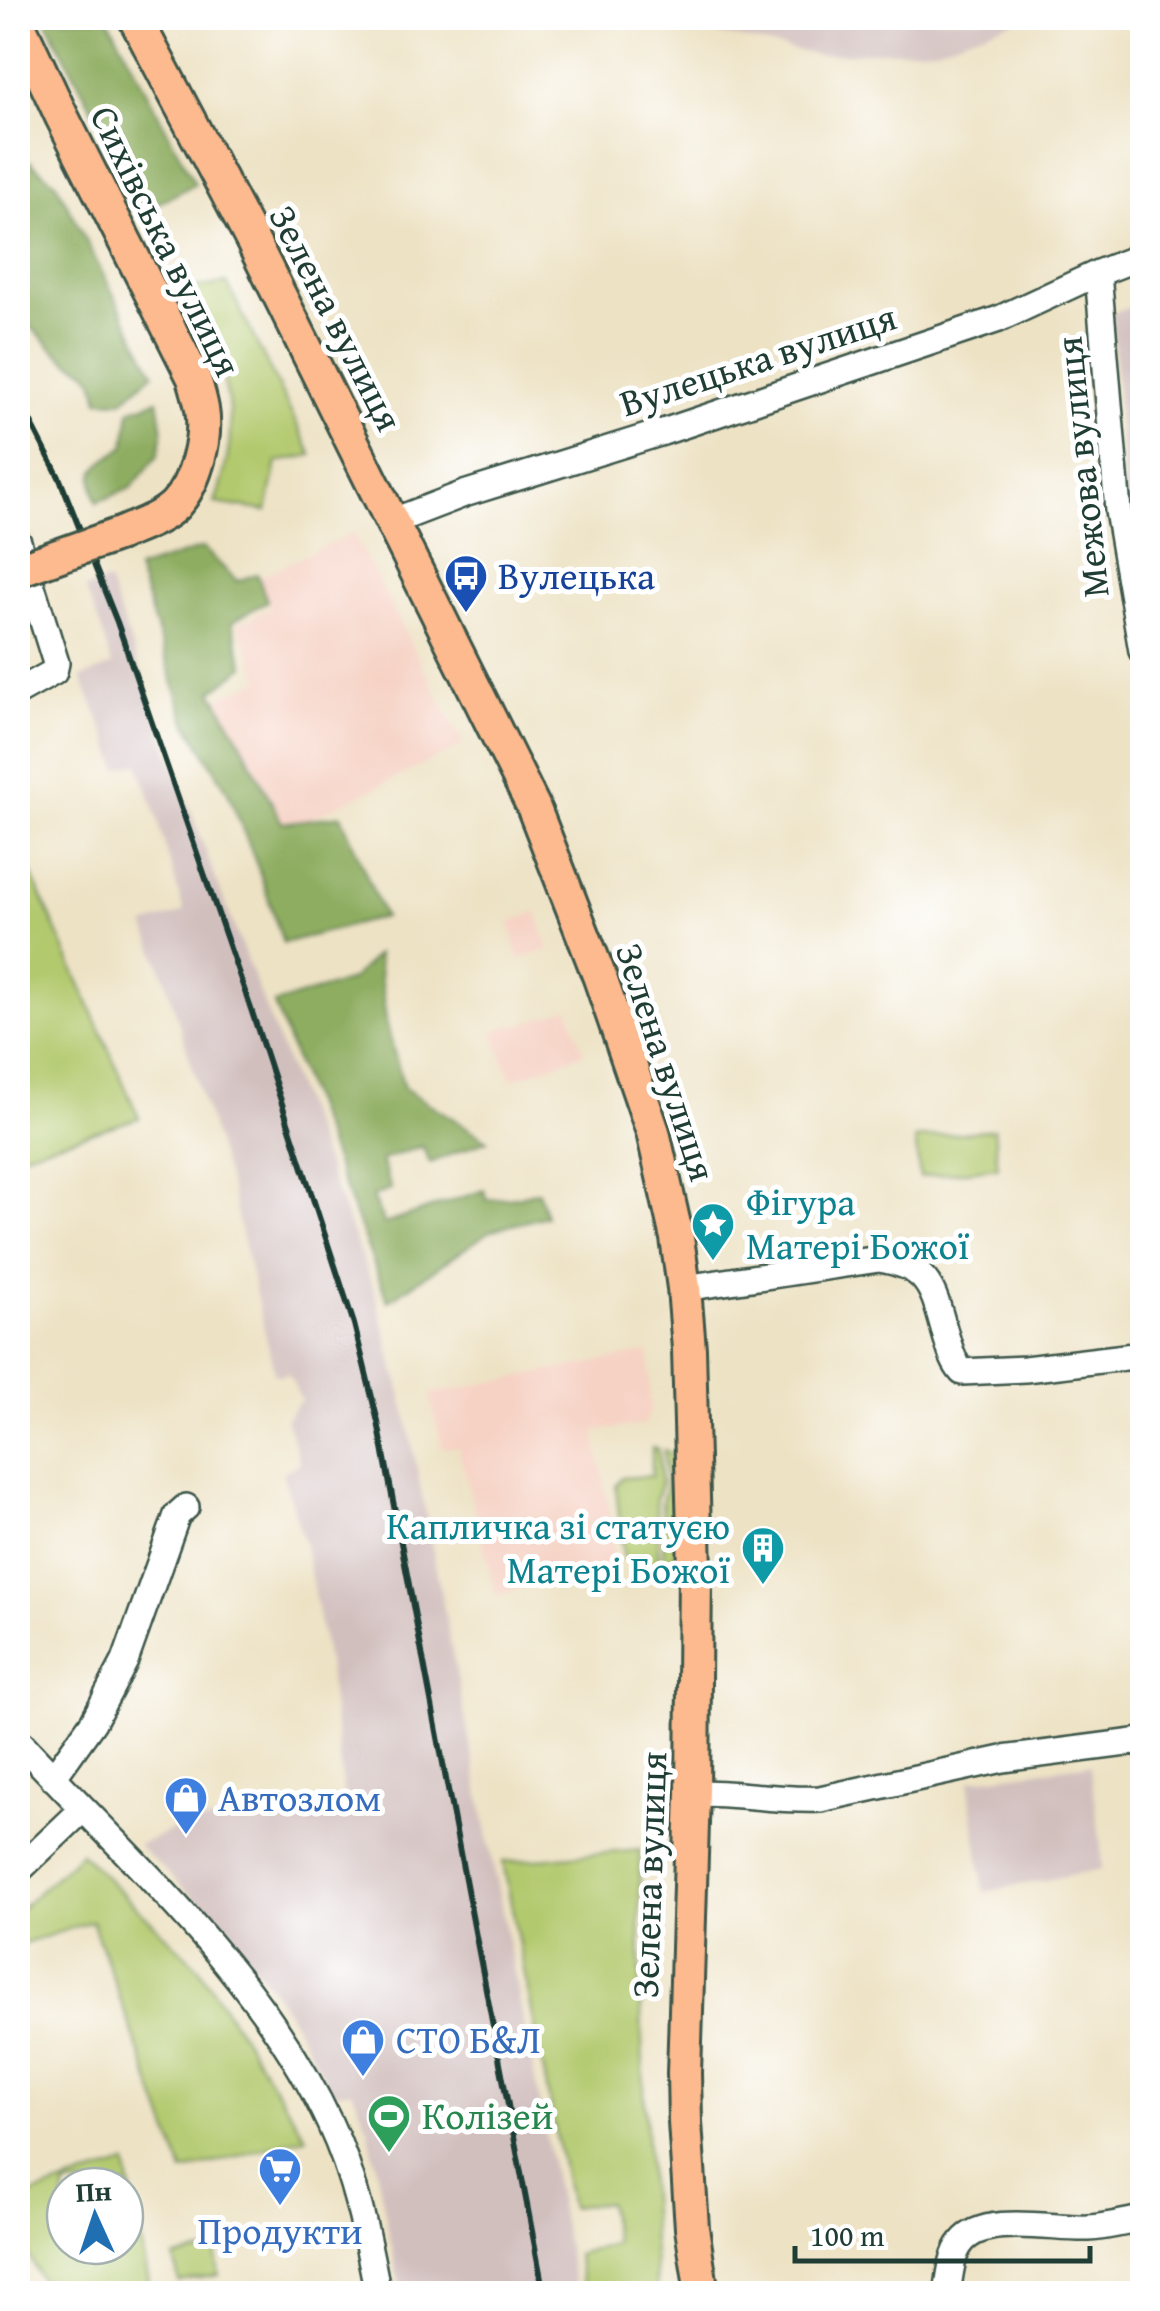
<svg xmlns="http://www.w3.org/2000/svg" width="1160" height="2311" font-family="'Gentium Book Plus',serif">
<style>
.built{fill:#f6d2c4}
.industrial{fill:#d1bfbe}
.green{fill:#b3c96e;stroke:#698351;stroke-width:2.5;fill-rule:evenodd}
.forest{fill:#8ead61;stroke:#56754a;stroke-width:2.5}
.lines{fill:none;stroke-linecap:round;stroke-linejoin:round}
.minor-casing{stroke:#3e564a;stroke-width:30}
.major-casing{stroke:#3e564a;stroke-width:38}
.minor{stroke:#fff;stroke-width:25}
.major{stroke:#fcba8e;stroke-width:32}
.rail{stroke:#1f3d34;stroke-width:6}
.major-bridge-casing{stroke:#3e564a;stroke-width:38;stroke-linecap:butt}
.major-bridge{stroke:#fcba8e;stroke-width:32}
.labels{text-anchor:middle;stroke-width:10;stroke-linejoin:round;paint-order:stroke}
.street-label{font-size:38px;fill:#1f3d34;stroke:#fff}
.transit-label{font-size:38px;fill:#164399;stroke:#fff;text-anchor:start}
.culture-label{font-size:38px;fill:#0d838f;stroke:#fff;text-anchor:start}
.shop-label{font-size:38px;fill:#366cbe;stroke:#fff;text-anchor:start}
.leisure-label{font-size:38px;fill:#27864d;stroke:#fff;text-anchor:start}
</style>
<rect width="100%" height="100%" fill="#fff"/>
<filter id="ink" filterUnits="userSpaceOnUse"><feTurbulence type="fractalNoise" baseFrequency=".01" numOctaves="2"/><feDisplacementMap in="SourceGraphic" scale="20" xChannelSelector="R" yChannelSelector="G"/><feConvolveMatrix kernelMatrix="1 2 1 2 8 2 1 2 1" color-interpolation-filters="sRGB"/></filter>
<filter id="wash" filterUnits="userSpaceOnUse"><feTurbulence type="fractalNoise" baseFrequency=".0048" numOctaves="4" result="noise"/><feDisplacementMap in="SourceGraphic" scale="40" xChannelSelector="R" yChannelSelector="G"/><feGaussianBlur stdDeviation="2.25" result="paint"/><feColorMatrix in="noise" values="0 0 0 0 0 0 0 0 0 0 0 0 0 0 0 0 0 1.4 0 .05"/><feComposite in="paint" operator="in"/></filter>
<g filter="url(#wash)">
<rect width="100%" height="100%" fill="#ede2c4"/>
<!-- built -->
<path class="built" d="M353,533l111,212 -112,54 -78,35 -56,-135 43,-20 -24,-55 33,-16 -13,-30z
M537,912l12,38 -30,8 -10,-36z
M569,1008l15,45 -72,27 -19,-48 20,-8 2,3z
M649,1352l1,59 -6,14 -49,6 13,74 5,51 -10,11 -107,28 -38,-148 -16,1 -12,-54z"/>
<!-- industrial -->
<path class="industrial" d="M641,18h381l-86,30 -118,7z
M1142,303v284l-18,-87 -12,-186z
M108,581l105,291 161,417 32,123 170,881h-175l-33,-165 -16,-38 -19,3 -41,-73 -20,-31 -54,-67 -80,-77 44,-19 162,-28 -17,-136 -22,-117 -23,-72 18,-10 -14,-45 15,-18 -12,-26 -14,1 -44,-184 -66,-213 -20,-53 39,-13 -31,-108 -15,-40 -20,5 -9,-28 -28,-63 31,-13 -11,-37 -16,-39z
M1090,1764l11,82 1,23 -118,23 -14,-95v-17z"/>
<!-- green -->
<path class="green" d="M227,283l85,172 -35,7 -10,49 -52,-8c32,-91 9,-131 -30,-213z
M18,843l121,275 -121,37z
M994,1129l4,38 -78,10 -5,-38z
M652,1448l5,1 2,5 2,30 -5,15 3,64 -29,1 -5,-5 -2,-6 -7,-67 6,-8 30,-2z
M664,1450l8,4 1,3 5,89 -5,12 -9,3 -2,-59 4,-15z
M640,1850c-2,148 5,296 17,443h-73l-7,-38 38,-12 -8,-41 -37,5 -67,-345z
M81,1853l118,115 107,169 -123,35 -91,-251 -74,25v-35z
M126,2164l25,129h-103l-30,-58v-36zM65,2186h60v60h-60z
M215,2250l4,25 -40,7 -5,-24z"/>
<!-- forest -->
<path class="forest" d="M45,18h63l87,166 -50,26z
M29,161l27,22 98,190 -32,28 -23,-1c-2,-8 -3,-17 -7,-23 -6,-10 -17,-10 -26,-17 -21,-15 -24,-29 -48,-40v-152z
M158,400l5,32 -5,23 -27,33 -34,14c-11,-36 0,-34 28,-56l5,-36z
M203,548l34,33 20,-7 10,27 -35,21 12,45 -32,24 26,45 44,87 59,-8 43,102 -101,26 -24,-73 -32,-80 -41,-69 -49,-152z
M377,954l10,73 17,61 83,52 -57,23 -8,-17 -41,14 10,29 -19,8 12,27 100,-34 3,10 29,-3 22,-6 8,25 -54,14 -104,71 -114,-297 77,-24z"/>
</g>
<g filter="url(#ink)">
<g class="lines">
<!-- minor casing -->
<g class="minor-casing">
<path id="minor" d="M1098,273l20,238 24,140
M391,522l73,-28 199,-62 336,-113 99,-46 44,-17
M18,542l38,121 -2,9 -36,20
M684,1288l195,-29c52,8 54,31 67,77 4,13 7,26 16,36l63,-3 117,-14
M18,1740c111,120 242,233 312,384 25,53 37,112 48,170
M53,1778l40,-56 32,-61 52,-146 9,-8
M693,1793c42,-1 84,8 127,6l183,-40 139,-18
M18,1871l64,-61
M947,2294c3,-17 4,-39 15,-52 23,-29 93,-12 127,-14 18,-1 36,-6 53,-9"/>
</g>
<!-- major casing -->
<g class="major-casing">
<path id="major" d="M135,18l117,222 281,566 67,172 53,154 24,106 7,50 5,61 6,221 -2,223 -9,280 1,49 7,106 10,66
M18,23l44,94 132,261c3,10 6,20 8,31 5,30 -6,73 -27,96 -14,14 -37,21 -55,29"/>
</g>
<!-- minor -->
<use href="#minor" class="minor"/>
<!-- major -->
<use href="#major" class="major"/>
<!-- rail -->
<path class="rail" d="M18,397l41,80 58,145 134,387 103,315 24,98 166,872"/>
<!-- major-bridge casing -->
<g class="major-bridge-casing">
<path id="major-bridge" d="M18,570l102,-36"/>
</g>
<!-- major-bridge -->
<use href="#major-bridge" class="major-bridge"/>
</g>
</g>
<!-- icons -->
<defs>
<g id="bus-pin" transform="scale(2.25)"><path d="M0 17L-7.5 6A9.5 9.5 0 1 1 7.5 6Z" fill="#1a4fb4" stroke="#fff"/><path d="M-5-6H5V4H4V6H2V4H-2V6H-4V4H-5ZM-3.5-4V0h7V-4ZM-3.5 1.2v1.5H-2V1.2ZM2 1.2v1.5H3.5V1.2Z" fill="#fff"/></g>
<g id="sight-pin" transform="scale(2.25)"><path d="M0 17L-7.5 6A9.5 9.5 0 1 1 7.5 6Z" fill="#0f9aa8" stroke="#fff"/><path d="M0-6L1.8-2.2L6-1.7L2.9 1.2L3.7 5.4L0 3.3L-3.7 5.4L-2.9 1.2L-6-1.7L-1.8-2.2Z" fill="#fff"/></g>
<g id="building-pin" transform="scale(2.25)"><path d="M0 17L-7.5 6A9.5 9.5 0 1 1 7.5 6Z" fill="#0f9aa8" stroke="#fff"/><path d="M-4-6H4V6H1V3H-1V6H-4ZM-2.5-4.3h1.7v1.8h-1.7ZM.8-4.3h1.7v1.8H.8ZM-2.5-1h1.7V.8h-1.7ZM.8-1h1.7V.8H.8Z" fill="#fff"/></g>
<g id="shop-pin" transform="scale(2.25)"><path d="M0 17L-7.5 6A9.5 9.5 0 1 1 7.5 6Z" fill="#3f7fe0" stroke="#fff"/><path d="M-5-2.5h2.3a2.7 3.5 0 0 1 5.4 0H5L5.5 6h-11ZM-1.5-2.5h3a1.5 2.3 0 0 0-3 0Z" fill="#fff"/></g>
<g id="stadium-pin" transform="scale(2.25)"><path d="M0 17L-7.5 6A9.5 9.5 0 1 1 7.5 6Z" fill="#2e9e5b" stroke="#fff"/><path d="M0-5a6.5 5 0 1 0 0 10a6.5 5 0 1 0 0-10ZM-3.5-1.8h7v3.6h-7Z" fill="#fff"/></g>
<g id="supermarket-pin" transform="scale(2.25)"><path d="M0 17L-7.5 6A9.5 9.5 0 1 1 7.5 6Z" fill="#3f7fe0" stroke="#fff"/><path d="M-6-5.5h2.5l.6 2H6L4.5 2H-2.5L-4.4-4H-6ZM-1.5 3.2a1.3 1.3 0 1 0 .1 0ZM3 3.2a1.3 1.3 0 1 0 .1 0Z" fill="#fff"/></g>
</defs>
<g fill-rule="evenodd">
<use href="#bus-pin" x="466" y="576"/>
<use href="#sight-pin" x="713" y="1224"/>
<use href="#building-pin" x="763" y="1548"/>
<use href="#shop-pin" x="186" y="1798"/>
<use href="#shop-pin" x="363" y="2040"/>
<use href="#stadium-pin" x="389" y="2116"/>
<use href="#supermarket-pin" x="280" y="2169"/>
</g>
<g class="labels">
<!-- street labels -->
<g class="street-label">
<text transform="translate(166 241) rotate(64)" y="13">Сихівська вулиця</text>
<text transform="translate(336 318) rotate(63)" y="13">Зелена вулиця</text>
<text transform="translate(758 360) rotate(-18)" y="13">Вулецька вулиця</text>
<text transform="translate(1082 467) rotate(-96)" y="13">Межова вулиця</text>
<text transform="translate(666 1062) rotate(72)" y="13">Зелена вулиця</text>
<text transform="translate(649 1875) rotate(-88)" y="13">Зелена вулиця</text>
</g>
<!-- transit labels -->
<g class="transit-label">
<text x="498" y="589">Вулецька</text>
</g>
<!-- culture labels -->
<g class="culture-label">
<text x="746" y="1215">Фігура<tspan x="746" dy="44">Матері Божої</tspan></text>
<text x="730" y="1539" text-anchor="end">Капличка зі статуєю<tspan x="730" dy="44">Матері Божої</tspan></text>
</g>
<!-- shop labels -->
<g class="shop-label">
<text x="218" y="1811">Автозлом</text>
<text x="396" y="2053">СТО Б&amp;Л</text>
<text x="280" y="2244" text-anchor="middle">Продукти</text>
</g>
<!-- leisure labels -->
<g class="leisure-label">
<text x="422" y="2129">Колізей</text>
</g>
</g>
<!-- margin -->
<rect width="1160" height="2311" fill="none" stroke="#fff" stroke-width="60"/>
<!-- north arrow -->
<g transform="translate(95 2216) rotate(357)"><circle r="48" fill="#ffffff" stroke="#a5b1ae" stroke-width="2.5"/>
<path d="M0-8L18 38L0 25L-18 38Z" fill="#1f6fb2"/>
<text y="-15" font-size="28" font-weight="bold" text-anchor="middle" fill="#1f3d34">Пн</text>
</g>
<!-- scale -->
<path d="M795 2246v15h295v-15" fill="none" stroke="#1f3d34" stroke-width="5"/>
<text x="810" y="2246" font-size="30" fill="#1f3d34" stroke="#ffffff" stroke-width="8" paint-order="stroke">100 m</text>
</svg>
